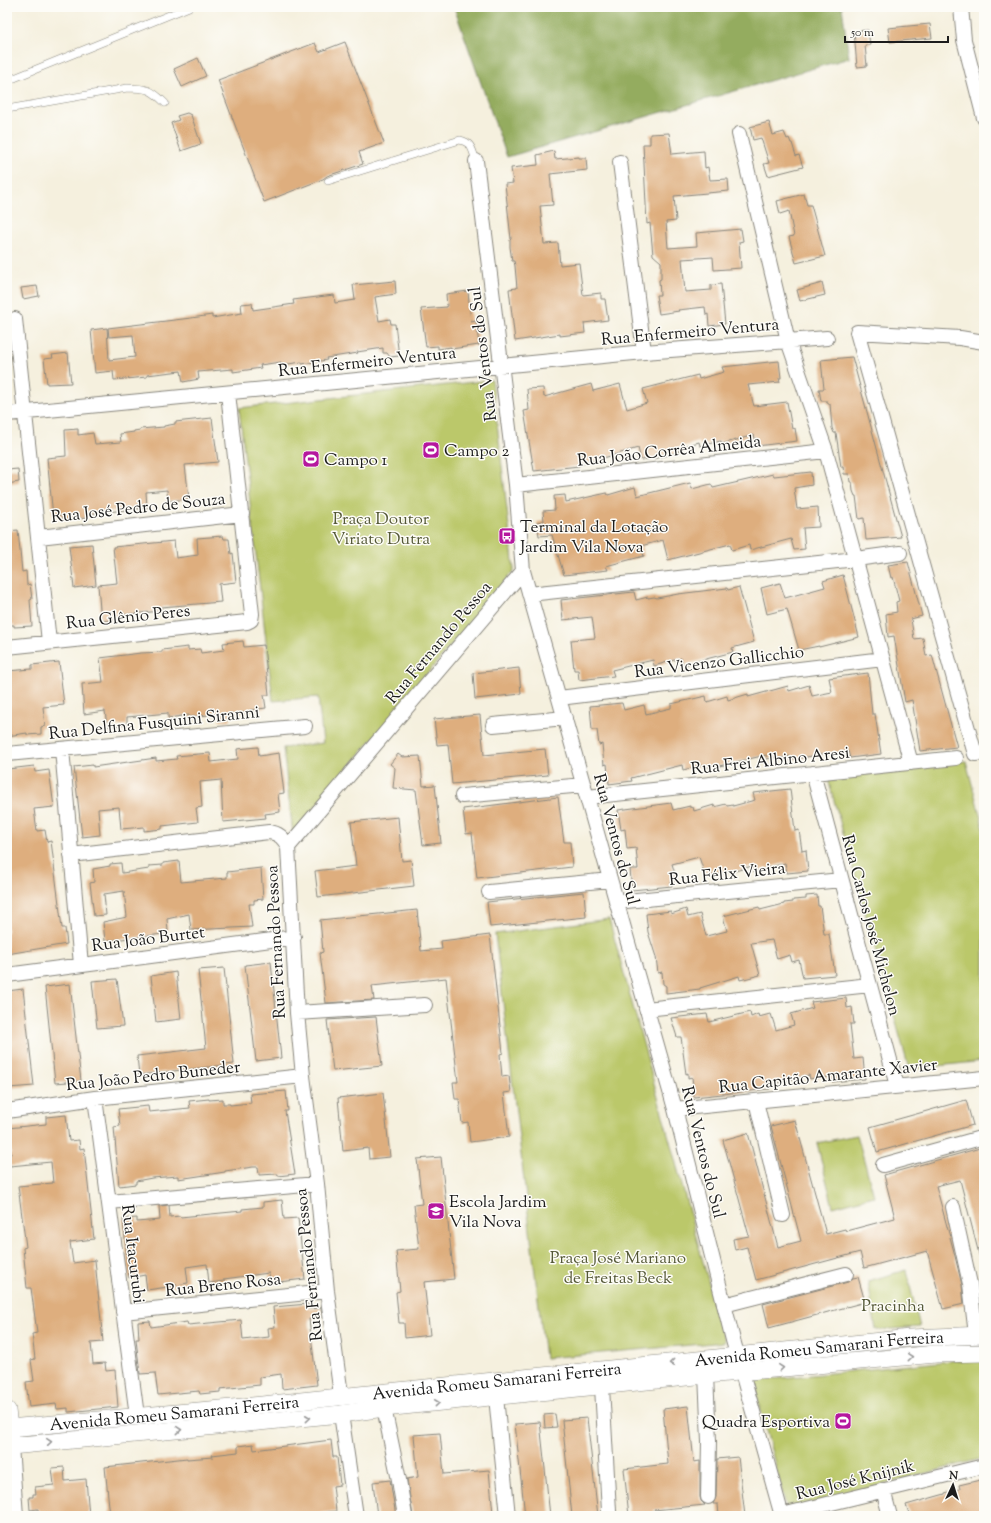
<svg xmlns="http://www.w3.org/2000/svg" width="991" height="1523" font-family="'Sorts Mill Goudy',serif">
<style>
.green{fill:#bbc86a;stroke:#6c7243}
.forest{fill:#94ac5e;stroke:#58643d}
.building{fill:#deae7e}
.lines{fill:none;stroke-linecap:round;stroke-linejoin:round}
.service-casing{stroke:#88867d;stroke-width:8}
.minor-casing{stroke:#88867d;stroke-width:16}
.tertiary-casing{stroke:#88867d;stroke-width:18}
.service{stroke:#fff;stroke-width:7}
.minor{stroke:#fff;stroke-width:14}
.tertiary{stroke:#fff;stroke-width:17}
.oneway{stroke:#999}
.labels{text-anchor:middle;stroke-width:3;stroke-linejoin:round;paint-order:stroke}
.street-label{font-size:17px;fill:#1c1c1c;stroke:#fdfcf7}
.poi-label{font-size:17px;fill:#1c1c1c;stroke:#fdfcf7;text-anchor:start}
.park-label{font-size:17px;fill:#545837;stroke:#fdfcf7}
</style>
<rect width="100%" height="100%" fill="#fdfcf7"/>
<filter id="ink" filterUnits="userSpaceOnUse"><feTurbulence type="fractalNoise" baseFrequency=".025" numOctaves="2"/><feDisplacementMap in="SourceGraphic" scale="8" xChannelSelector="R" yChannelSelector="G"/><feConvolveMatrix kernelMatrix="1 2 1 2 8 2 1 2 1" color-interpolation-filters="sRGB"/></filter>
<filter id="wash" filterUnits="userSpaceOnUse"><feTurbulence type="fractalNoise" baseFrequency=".012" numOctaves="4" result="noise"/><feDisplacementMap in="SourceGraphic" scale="16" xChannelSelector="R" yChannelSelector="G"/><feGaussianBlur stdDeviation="0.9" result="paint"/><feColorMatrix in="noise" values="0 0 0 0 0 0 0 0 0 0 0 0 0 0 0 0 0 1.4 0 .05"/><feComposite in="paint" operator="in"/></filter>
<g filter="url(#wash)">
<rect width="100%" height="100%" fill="#f5f0de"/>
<!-- green -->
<path class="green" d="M492,380l22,190 -221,264 -10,-86 40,-5 -5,-46 -45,4 -34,-293z
M966,761l18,69v231l-75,8 -81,-290z
M609,919l116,423 -180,16 -50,-424z
M857,1135l17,61 -41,11 -16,-64z
M906,1270l14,57 -44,3 -8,-49z
M959,1360l25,1v97l-197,52 -34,-129z"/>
<!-- forest -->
<path class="forest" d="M454,7h388l7,51 -342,99z"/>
<g id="blocks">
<!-- building -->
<path class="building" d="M930,24l2,14 -42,4 -2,-14z
M868,30l2,15h-5l2,21 -10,1 -3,-36z
M345,42l39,101 -25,9 4,12 -36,12 -4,3 -59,23 -46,-122 97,-37 4,9z
M198,58l8,18 -24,11 -8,-18z
M187,113l4,2 10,29 -20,7 -10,-28 8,-3 -2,-4z
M769,122l4,13 11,-3 3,7 2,-1 2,5h1l4,13 3,-1 4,12 -35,9 -4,-12 5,-1 -8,-25 -8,2 -3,-13z
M669,133l3,21 32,-3 1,17 3,-1 2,13 18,-1 1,12 -55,5 2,25 -10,1 2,26 29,-2 -1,-13 45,-4 2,12 -4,1 2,26 -27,2 -1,-13 -31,2 3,33 26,-2v-5l10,-1 4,40 -16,2 -1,-12 -2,1 -1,-8 -27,3 1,1 -20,3 -3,-19h4l-1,-15 2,-1v-17l-8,-7 -3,-32 -3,1 -4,-80h7v-10z
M554,151l1,8 24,-2v1h7l1,12 -37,4 3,31 -13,1 4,38 14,-1 2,22 19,-2 4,32 18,-2v6h4l3,21 -24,3 1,10 -25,3v-2l-45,7 -6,-52 8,-1 -2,-22 -1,-5h-2l-2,-14v-7l1,-1 -6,-55 8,-1 -2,-15 27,-3 -1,-10z
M804,194l3,11h4l14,51 -29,7 -7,-26 5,-1 -5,-25 -9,3 -3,-13z
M395,281l1,13 -21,3 4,24 11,-2 1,5h4l4,32 -9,1 -3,-4h-4v-5l-26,4 1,1 -32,5 1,2 -25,4v-2l-21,3v-3l-21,3 1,3 -28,4v-3l-35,3 1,7 -16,3 -2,-11 -34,4v2l-33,3 -1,-9 -18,2 -4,-43 16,-2 2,32 26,-3 -2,-22 -24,2 -1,-9 83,-10 21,-3v3l30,-5 -1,-9 11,-1 1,7 41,-6 -1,-4 41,-5 1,8 20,-3 -2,-15z
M822,283l3,12 -25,6 -3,-11z
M37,286l2,10 -16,3 -2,-11z
M468,291l3,31 5,-1 3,24 -28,4v-2l-13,2v-3l-12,1 -5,-38 26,-2 -1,-13z
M68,353l3,30 -24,1 -3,-25 9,-1 -1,-3z
M852,357l18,66 31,114 -35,3 -2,-22 -5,1 -3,-23h-1l-2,-5 -1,-9h-2l-1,-8h-5l-1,-7h-2l-5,-34h-2l-2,-5 -2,-24h-2l-1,-3h-6l-2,-12h5l-3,-29z
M779,361l2,17h-2l1,4 -32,3 6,21 33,-4 5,27 3,-1 2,13 -40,5 -3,-11 -32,9 -1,-3 -21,5 -1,-4 -21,6 1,4 -21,6 -17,2 -3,-12 -59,17v1l-45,5 -10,-60 5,-1 -2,-21 16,-1 1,9 47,-13 2,7 27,-7 7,25 20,-6 -4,-14 55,-14 1,4 25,-7 -2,-5z
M212,418l6,44 -33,3 4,34 -21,2 -1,-11 -21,2 1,16 -61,6 1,4 -24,2 -1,-5 -9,1 -6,-58 19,-2 -1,-26 13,-1v6l15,-2 2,11 26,-2 -1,-8 14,-2v-1l6,-1v-1l24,-2v-1l11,-2v-2z
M18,469l1,13 -12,2v-14z
M811,472l1,13 -18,3 3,21 21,-2 1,20 -16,1 2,21 -11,1 -3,-11 -41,11 -1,-5 -17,5 -2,-6 -62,16 -5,-20 -22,6 3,10 -38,10 2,4 -44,5 -12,-40 -13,1 -2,-14 7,-1 -1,-10 12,-1 -1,-14 11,-1 1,7 41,-9 1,2 27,-8 2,9 53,-13 2,6 19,-5 2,4 60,-14 1,2z
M18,530l4,42 4,-1 1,14 3,-1 2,15 -2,1 2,26 -18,1v-2h-7v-94z
M223,536l1,3h5l2,15 2,-1 3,29 -17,2 2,18 -60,5v4l-41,4 1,5 -20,1 -3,-36 19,-2 -4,-36 61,-6 2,17 22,-3 -1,-17z
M92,544l4,41 -22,3 -5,-42z
M908,562l14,54 -11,3 3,20 9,-1 3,18 6,-1 25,92 -37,4 -8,-51 -7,2 -11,-66 -6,1 -2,-23 11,-2 -1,-10 3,-1 -6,-24 -2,1 -3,-13z
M843,575l16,62 -40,10v-1l-20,4 -12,-41 -20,5 -6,-26 19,-5 5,15 40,-11 -2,-6z
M739,587l15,55 -22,6 1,4 -50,13 -2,-7 -27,8 -1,-6 -41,10 2,6 -35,4 -1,-10h-4l-3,-30 24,-2 -3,-21 -29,3 -2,-20 73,-8 2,8 12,-3v1l6,-1 3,1 21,-4 49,-6 1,2z
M243,641l1,6 20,-2 5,50h-5l2,13 -16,2v2l-20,2 1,6 -11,1 -1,-7 -30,3v-2l-21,3v-5l-41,4v8l-20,1 -2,-15 -21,3 -2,-30 21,-2 -3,-24 41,-5 21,-1v-2l26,-3v3l12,-1 1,4 23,-3 -1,-7z
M59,662l5,43 -21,2 2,19 -4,1v7l-14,1v-2l-20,3v-65l25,-2v-4z
M519,668l2,26 -46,5 -2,-26z
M868,673l4,41h3l6,40 -31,4 -2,-7 -21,4v-2l-36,7 -1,-4 -13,3 -1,-2 -9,2 -1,-4 -51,12v-2l-11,3 -1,-3 -20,5 -1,-5 -51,13 1,3 -23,3 -2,-20 -3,1 -2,-21 -3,1 -2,-15h-5l-2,-24 32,-3 2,7 20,-5 2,9 25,-6v-4l35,-8 1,6 20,-6 1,4 20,-6v3l40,-11 1,5 20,-6 3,11 20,-4 -3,-14z
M480,715l4,40 61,-6 3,26 -96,9 -4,-40 -11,1 -3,-26z
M258,747l1,9 20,-3 5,40 -6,1 2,18 -15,2 1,4 -43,4 -2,-42 -21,2 2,25 -6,1 2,14 -36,4v3l-18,2v-4l-23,2 -2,-22 -21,2 2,26 -18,2 -8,-70 19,-2v2l63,-9v3l21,-2 -1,-3 34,-3 1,9 17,-2 10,-1 -1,-10z
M398,754l4,3 18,-1 3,30 12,-1 6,58 -18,2 -7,-55 -23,-2 2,-20 -5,-4z
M34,766l1,6 14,-2 5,37 -20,2 3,22 8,-1 2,12 4,-1 11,87h3l2,16 -60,10v-179h2l-1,-6z
M790,789l5,42 4,-1 3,21 4,-1 2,21 -21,2 -2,-10 -31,9 -2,-6 -20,6v-2l-20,6 -2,-6 -6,2 -5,-15 -27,7 5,16 -6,2 1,4 -40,4 -2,-21h8l-2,-21 -9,1 -2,-20 -4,1 -3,-20 53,-7 2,7 17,-4v2l3,-1 1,4 20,-6v2l12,-3 1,2 6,-1v1l22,-6 -2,-7z
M558,797l6,45h6l2,25 -95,11 -5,-45 -6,1 -3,-25z
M398,817l4,44 9,-1 3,26 -96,11 -3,-26 41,-5 -5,-44z
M179,861l2,21 46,-4v-6l34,-4 2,31 -9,1v4h-5l3,23 -61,3 -2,-16 -22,5 1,12h-5v3l-58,7 -2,-19 24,-5 -3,-26 -20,3 2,21 -12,1 -4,-33 4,-1 -1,-13 17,-3v-2l11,-1 1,10 27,-4v-3l14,-1v-2z
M584,892l2,25 -96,10 -3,-25z
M817,895l1,11h2l4,28h5l6,41 -32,3 -4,-18 -7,2 -2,-7 -13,4 -5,-19 -21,3 9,32 -20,5 -1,-4 -39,12v1l-34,4v-7l-3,-2 -1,-12 -4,1 -2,-16 -8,-25 -2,-18 25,-3v3l15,-5 2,8 12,-3 6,22 21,-5 -4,-15 36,-9 1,3 24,-6v-1l9,-1v-2l13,-1v-3z
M417,910l4,41 21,-2 -1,-8 49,-6 13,118 -3,1 2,23 7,-1 2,16 -7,1 5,44 -39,5 -2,-20 -6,1 -3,-24h-4l-2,-17h5l-12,-104 -74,8 2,14 -48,3 -6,-50 3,-1 -3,-32z
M271,962l10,96 -25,3 -11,-96z
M224,968l10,96 -95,11 -2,-19 69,-8 -8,-78z
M176,972l5,47 -25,3 -5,-46z
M117,979l6,47 -26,2 -5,-47z
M70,984l11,97 -26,2 -10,-96z
M23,989l11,97 -26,2 -1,-97z
M846,998l1,10 5,-1 2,17h-4l4,35 9,-1 2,21 -33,3 -2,-6 -6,2 -1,-2 -13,3 -1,-4 -40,10 1,4 -76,8 -2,-20 -4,1v-5l-2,1 -5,-37h-4l-6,-19 36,-4 2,8 41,-10 1,5 7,-3 1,3 11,-3h1l5,16 18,-5 -3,-11 22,-6 -2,-6z
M376,1017l6,49 -49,5 -6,-51z
M286,1091l2,20h-3l10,63 -17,2v-2l-19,1 -1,-8h-5l-28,4v1l-33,5 -14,2v-3l-26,2 -16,3v3l-17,2 -5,-59 6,-1 -2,-17 30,-3 1,6 41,-4 -1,-7 20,-2v1l14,-1v5h7v1l21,-2 -1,-9z
M383,1093l7,64 -21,2 -1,-11 -25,3 -5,-53z
M966,1100l7,25 -96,27 -7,-25z
M66,1115l3,26 10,-1 1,9 4,-1 10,91 -24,3 3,21 22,-3 8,82 -12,1 2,21 12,-1 1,8 9,-1 3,37 -50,5v-4l-11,1 -1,-5 -27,3 -3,-25 8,-1 -3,-21 4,-1 -3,-25 5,-1 -6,-45h-4l-4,-40 3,-1 -8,-61 35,-3 -2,-21 -41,4 -2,-11 3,-1 -3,-26 38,-4v-7z
M795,1120l31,114 19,-5 1,2 49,-13 -11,-43 96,-27 4,14v96h-4l-20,-78 -24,6 18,66 8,33 2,19 -21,5 -16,-58 -63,17 -4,-16 -104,28 -9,-33 -12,3 -2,-11 16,-3 -26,-96 25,-7 30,114 23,-6 -30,-115z
M441,1157l13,122 -30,3 6,53 -25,3 -1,-15h-5l-3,-31 4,-1 -4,-40 23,-2 -5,-44 8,-1 -5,-45z
M282,1200l2,19 14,-1 7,61 -35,4 -1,-10 -45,6v2l-15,2 -2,-19 -21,3 2,16 -12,2 -1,1 -28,4 -2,-15 -16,3 -6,-59 14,-1v4l23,-2 -1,-14 10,-1 1,12 10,-1v1l62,-6v-2l21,-2v-5z
M858,1277l7,25 -96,26 -6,-24 85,-22 5,-4z
M308,1304v5l13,-1 1,9 -13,2 8,66 -35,4 -1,-15 -21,3v8l-40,4v3l-20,2 -1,-3 -41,4 -3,-22 -15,1 -4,-35h3l-1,-17 12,-1 1,6 36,-5 1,3 53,-5 2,20 26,-3 -1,-9 7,-1 -2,-20z
M688,1406l6,56 6,-1v36l1,4 4,4 -51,5v6h-25l-5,-47 44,-5 -5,-55z
M555,1414l2,13 -12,1 -1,-13z
M587,1418l11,98h-26l-10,-96z
M540,1422l10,94h-25l-10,-92z
M440,1433l4,41 45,-4 4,44h-3v2h-77l-6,-37 11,-2 -4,-42z
M331,1440l2,17h4l3,28 -7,1 3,25 -40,5h-186l-5,-49 82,-9v1l26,-2 -1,-2 26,-3v-6l15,-2 1,6z
M738,1457l7,59h-26l-1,-12h-5l3,-7 1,-38z
M64,1467l1,14 21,-2 3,37h-50l-1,-7 -8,1 -1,-13h4v-3h3l-1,-7 19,-2 -2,-17z
M390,1480l6,36h-19l-4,-34z
M980,1480l4,16v20h-74l-4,-11 39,-11v-1l15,-4 -1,-4z"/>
</g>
</g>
<g filter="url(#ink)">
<use href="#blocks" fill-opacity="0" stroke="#88867d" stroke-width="1"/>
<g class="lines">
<!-- service casing -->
<g class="service-casing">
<path id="service" d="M7,81l182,-74
M7,109l120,-21c20,0 24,1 38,15
M328,181l132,-41c12,3 12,9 16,21"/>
</g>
<!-- minor casing -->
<g class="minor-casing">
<path id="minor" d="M961,7l3,33 20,78
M739,134l49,207 38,110 85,312
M476,161l40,324 7,86 152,538 58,231 49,176
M620,162l24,190
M15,319l34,323
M984,342l-24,-4 -103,-6 118,422 9,-1
M7,414l637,-62 183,-14
M516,485l310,-34
M39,537l203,-23
M529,594l327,-35 44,-6
M7,647l240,-25 4,-2 1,-6 -24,-221
M559,698l324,-39
M493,725l72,-7
M62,749l19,216
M7,754l298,-28
M813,773l84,313
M462,796l122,-11
M587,797l369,-39
M288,847l235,-276
M71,855l198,-23c10,1 15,6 19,15l9,166 6,63 14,108 10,107 14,104
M489,892l121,-12
M616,902l225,-22
M7,975l287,-38
M646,1009l224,-24
M297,1013l128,-8
M95,1098l42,318
M756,1101l27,114
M675,1109l309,-31
M7,1111l88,-13 208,-22
M883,1165l101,-28
M109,1202l208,-18
M953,1207l17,77 6,51
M724,1305l122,-31
M123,1312l204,-21
M706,1375l3,66 -1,56
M602,1387l7,124
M496,1397l12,119
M384,1408l15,72 6,36
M341,1414l15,102
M11,1446l5,70
M883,1490l7,26
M782,1515l202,-49"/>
</g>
<!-- tertiary casing -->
<g class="tertiary-casing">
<g id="tertiary">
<path d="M7,1410l4,36 330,-32 43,-6 322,-33 230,-21 48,-1"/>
<path id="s1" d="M9,1428l223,-20 678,-70 74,-3"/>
</g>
</g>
<!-- service -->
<use href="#service" class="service"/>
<!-- minor -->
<use href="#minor" class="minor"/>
<!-- tertiary -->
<use href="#tertiary" class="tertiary"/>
</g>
<!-- one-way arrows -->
<defs><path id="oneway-chevron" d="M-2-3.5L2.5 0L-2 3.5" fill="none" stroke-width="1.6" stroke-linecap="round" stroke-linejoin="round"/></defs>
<g class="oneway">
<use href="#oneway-chevron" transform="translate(910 1357) rotate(-5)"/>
<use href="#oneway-chevron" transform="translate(672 1363) rotate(174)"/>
<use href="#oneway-chevron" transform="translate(781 1368) rotate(-5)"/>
<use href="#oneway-chevron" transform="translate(437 1403) rotate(-6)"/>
<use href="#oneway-chevron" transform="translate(308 1418) rotate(-6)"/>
<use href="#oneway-chevron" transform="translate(179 1430) rotate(-5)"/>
<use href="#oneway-chevron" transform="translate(49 1442) rotate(-5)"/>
</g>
</g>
<!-- icons -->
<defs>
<g id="stadium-square" transform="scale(0.9)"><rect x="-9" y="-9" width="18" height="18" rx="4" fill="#b5179e" stroke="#fdfcf7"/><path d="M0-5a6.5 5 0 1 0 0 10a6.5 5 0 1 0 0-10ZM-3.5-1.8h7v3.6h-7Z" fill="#fff"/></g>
<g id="bus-square" transform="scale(0.9)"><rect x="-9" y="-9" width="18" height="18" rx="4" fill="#b5179e" stroke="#fdfcf7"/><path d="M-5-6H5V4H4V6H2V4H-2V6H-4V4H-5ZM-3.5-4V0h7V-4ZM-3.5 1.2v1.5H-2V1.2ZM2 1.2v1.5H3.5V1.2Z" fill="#fff"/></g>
<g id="school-square" transform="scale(0.9)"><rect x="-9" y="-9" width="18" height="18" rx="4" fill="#b5179e" stroke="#fdfcf7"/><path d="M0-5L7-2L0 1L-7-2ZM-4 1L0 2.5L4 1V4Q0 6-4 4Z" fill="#fff"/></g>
</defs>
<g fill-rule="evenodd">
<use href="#stadium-square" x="431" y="450"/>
<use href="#stadium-square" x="311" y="459"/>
<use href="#bus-square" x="507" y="536"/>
<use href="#school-square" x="436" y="1211"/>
<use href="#stadium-square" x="843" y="1421"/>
</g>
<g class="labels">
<!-- street labels -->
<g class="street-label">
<text transform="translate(690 331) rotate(-5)" y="6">Rua Enfermeiro Ventura</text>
<text transform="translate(482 354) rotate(-97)" y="6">Rua Ventos do Sul</text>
<text transform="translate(367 361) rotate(-6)" y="6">Rua Enfermeiro Ventura</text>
<text transform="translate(669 450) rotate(-6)" y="6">Rua João Corrêa Almeida</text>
<text transform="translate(138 507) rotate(-6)" y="6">Rua José Pedro de Souza</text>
<text transform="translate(128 616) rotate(-6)" y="6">Rua Glênio Peres</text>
<text transform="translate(438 642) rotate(-50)" y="6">Rua Fernando Pessoa</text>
<text transform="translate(719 661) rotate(-7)" y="6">Rua Vicenzo Gallicchio</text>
<text transform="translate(154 722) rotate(-6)" y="6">Rua Delfina Fusquini Siranni</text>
<text transform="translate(770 760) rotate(-6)" y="6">Rua Frei Albino Aresi</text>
<text transform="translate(617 839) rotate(75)" y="6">Rua Ventos do Sul</text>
<text transform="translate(727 873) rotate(-6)" y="6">Rua Félix Vieira</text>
<text transform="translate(872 925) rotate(75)" y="6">Rua Carlos José Michelon</text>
<text transform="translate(148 938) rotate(-7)" y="6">Rua João Burtet</text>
<text transform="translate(275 942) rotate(-93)" y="6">Rua Fernando Pessoa</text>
<text transform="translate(153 1075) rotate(-6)" y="6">Rua João Pedro Buneder</text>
<text transform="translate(828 1075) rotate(-6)" y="6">Rua Capitão Amarante Xavier</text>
<text transform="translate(704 1152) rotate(76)" y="6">Rua Ventos do Sul</text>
<text transform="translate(134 1254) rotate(83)" y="6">Rua Itacurubi</text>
<text transform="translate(308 1265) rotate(-96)" y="6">Rua Fernando Pessoa</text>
<text transform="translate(223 1284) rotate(-6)" y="6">Rua Breno Rosa</text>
<text dy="6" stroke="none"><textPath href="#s1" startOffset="814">Avenida Romeu Samarani Ferreira</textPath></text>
<text dy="6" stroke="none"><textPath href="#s1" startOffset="490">Avenida Romeu Samarani Ferreira</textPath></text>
<text dy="6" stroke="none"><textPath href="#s1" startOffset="166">Avenida Romeu Samarani Ferreira</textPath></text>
<text transform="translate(855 1479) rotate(-14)" y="6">Rua José Knijnik</text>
</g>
<!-- poi labels -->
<g class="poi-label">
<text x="444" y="456">Campo 2</text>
<text x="324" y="465">Campo 1</text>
<text x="520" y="532">Terminal da Lotação<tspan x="520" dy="20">Jardim Vila Nova</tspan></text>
<text x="449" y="1207">Escola Jardim<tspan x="449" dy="20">Vila Nova</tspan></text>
<text x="830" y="1427" text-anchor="end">Quadra Esportiva</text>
</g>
<!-- park labels -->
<g class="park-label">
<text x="381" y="524">Praça Doutor<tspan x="381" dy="20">Viriato Dutra</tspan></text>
<text x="618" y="1263">Praça José Mariano<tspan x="618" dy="20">de Freitas Beck</tspan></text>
<text x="893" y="1311">Pracinha</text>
</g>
</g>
<!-- margin -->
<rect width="991" height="1523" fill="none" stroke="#fdfcf7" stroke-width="24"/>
<!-- north arrow -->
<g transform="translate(953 1485) rotate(4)" stroke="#fdfcf7" stroke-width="3" paint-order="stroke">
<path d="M0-3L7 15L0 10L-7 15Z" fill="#1c1c1c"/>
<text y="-6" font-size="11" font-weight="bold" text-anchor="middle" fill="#1c1c1c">N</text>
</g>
<!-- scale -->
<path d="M845 36v6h103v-6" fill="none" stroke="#1c1c1c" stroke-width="2"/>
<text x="851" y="36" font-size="12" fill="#1c1c1c" stroke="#fdfcf7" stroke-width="3" paint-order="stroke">50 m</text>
</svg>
